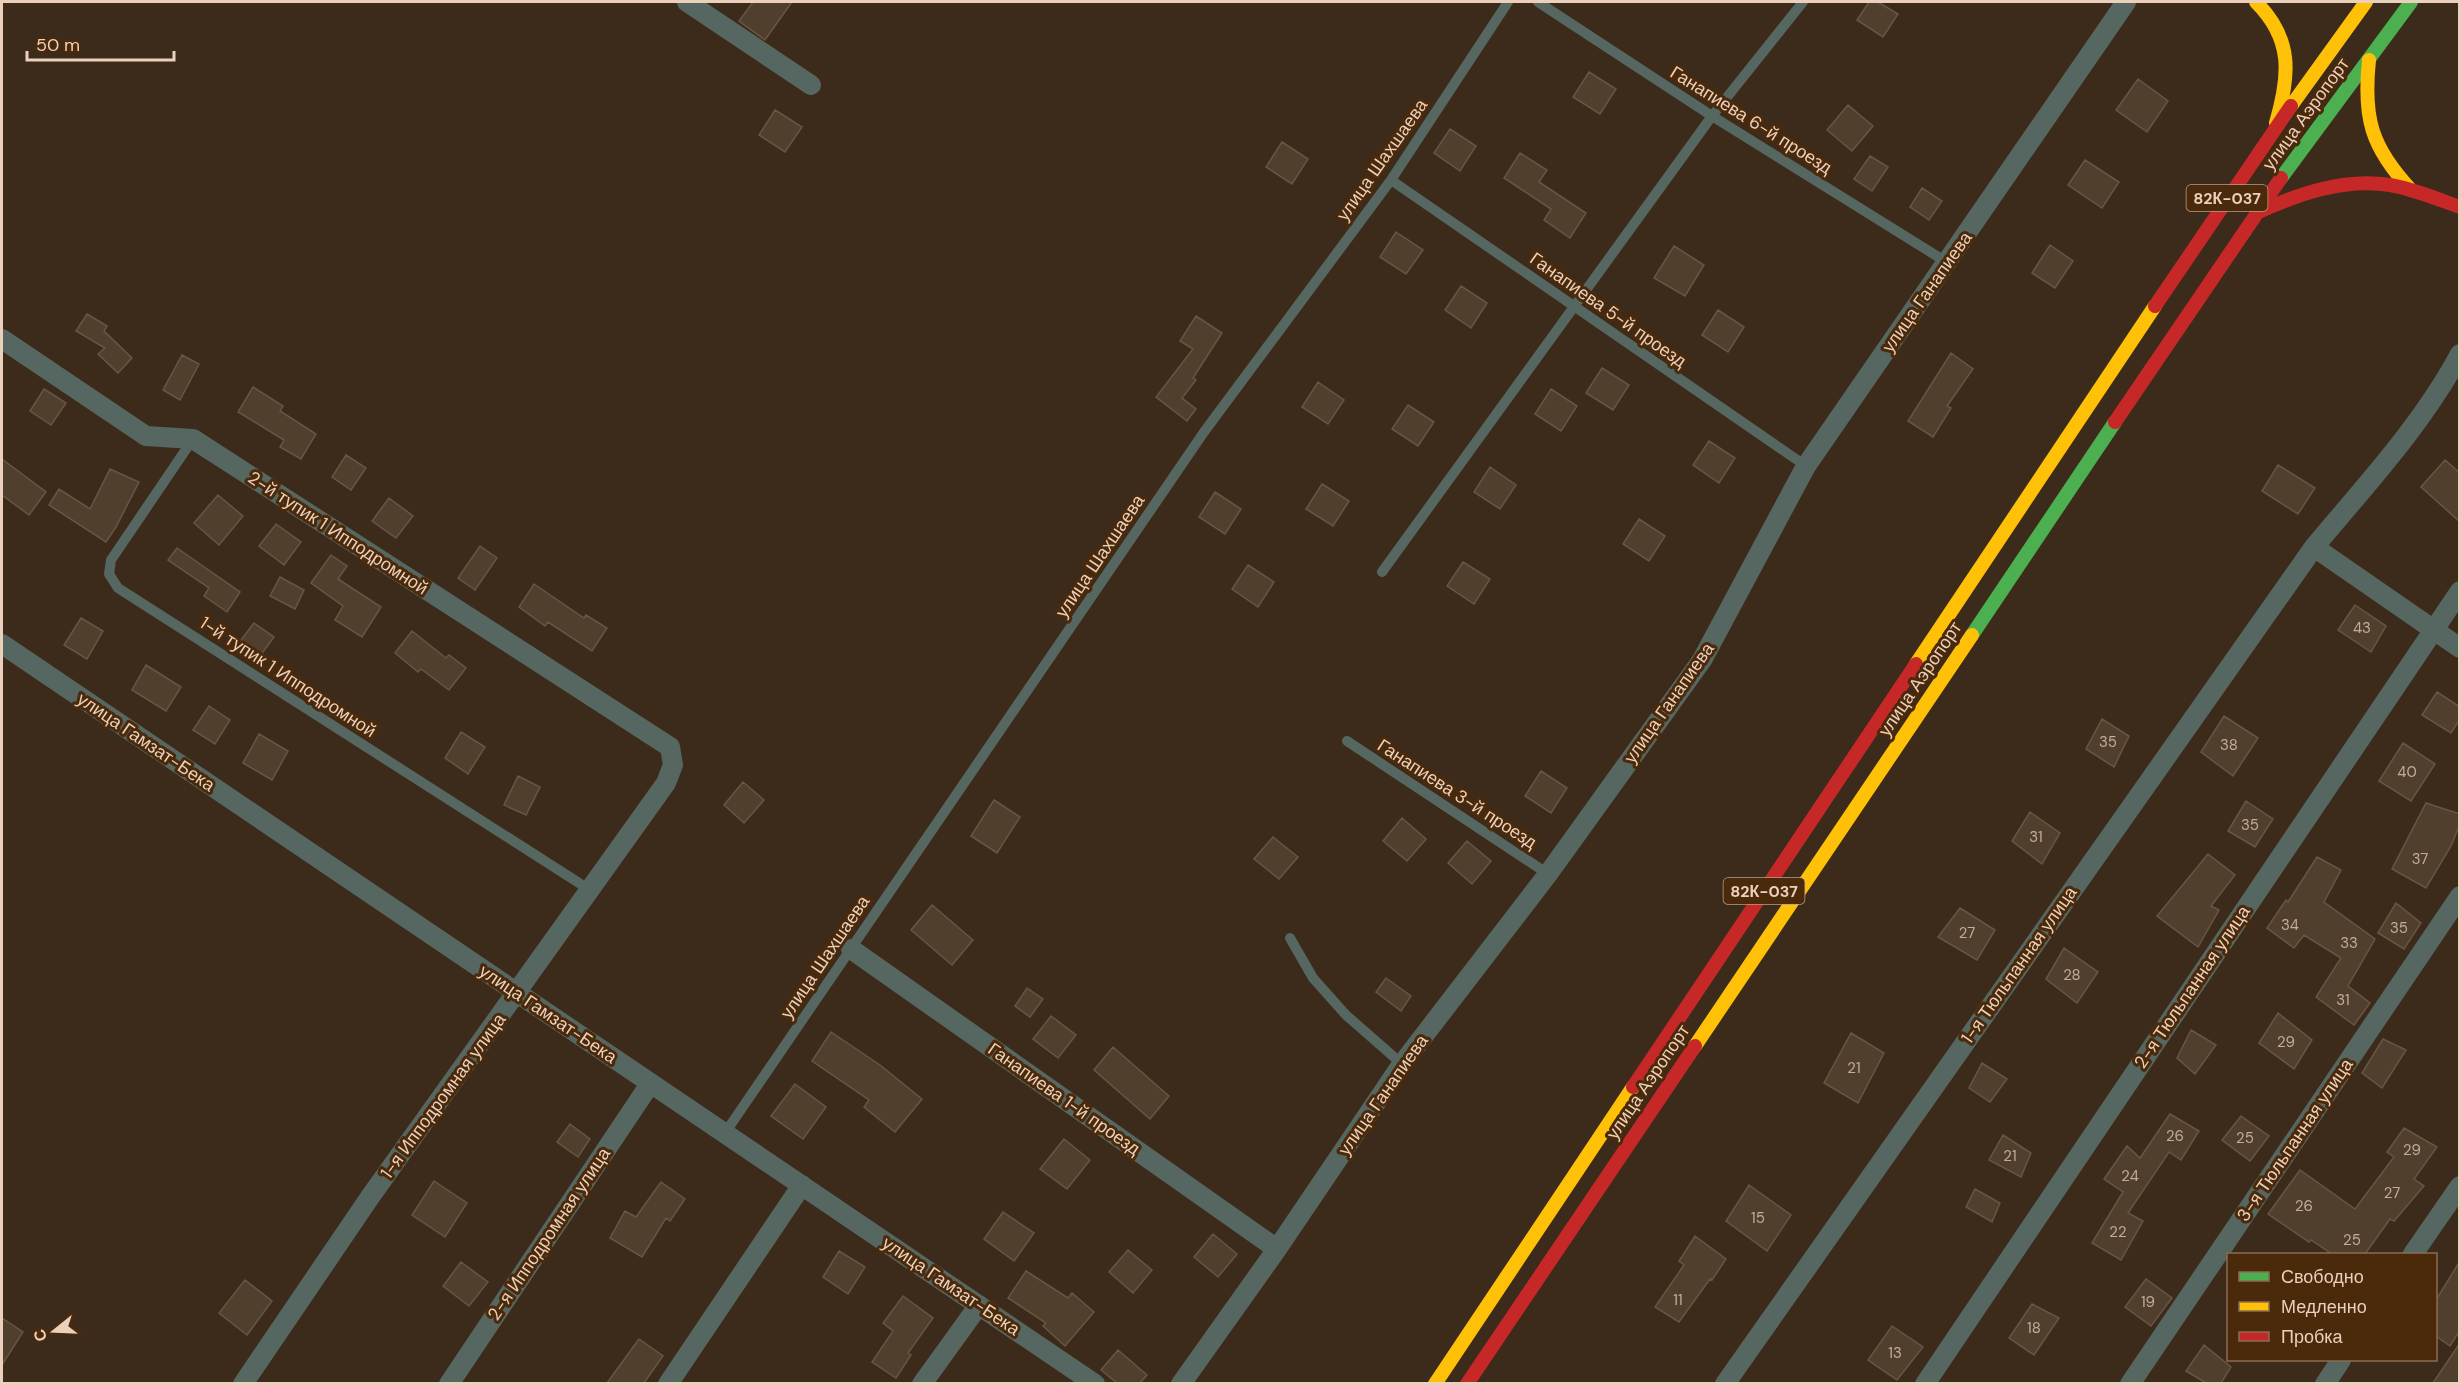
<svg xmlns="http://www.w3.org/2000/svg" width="2461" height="1385" font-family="'DM Sans',sans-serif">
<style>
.building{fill:#513f2e;stroke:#675647;stroke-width:1.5}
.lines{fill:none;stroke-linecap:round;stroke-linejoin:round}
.lane{stroke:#566660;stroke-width:10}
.street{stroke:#566660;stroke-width:20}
.fast{stroke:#4caf50;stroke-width:14}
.slow{stroke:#ffc107;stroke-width:14}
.jam{stroke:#c62828;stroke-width:14}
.labels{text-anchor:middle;stroke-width:6;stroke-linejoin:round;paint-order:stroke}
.number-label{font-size:15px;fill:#c4ac98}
.shield{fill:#4b2a0b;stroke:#bb9e87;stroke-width:1.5}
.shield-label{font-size:16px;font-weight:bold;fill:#ebd0bc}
.street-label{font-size:18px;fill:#ebd0bc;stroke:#4b2a0b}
</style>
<rect width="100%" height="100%" fill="#3c2b1a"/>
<!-- building -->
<path class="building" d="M753,2h39l-27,38 -26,-19z
M1869,2h9l20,12 -15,23 -26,-17z
M1589,72l27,17 -16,25 -27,-17z
M2138,79l30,22 -21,31 -31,-22z
M1848,105l25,21 -21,25 -25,-21z
M775,110l27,17 -17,25 -26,-17z
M1450,129l26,17 -16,25 -26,-18z
M1282,142l26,17 -16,25 -26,-17z
M1520,153l27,17 -8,12 47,31 -16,25 -26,-18 7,-11 -47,-31z
M1870,156l18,11 -16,24 -18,-12z
M2085,160l34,22 -17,26 -34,-23z
M1922,188l20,13 -13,19 -19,-13z
M1396,232l27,18 -17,24 -26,-17z
M2050,245l23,16 -18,27 -23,-15z
M1674,246l30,19 -19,31 -31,-18z
M1461,286l26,17 -16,25 -26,-18z
M1718,310l26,17 -16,25 -26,-17z
M87,314l20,12 -3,5 28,27 -14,15 -20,-19 7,-6 -29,-17z
M1196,316l26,17 -29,45 3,2 -14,18 14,11 -9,12 -31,-24 37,-48 -13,-8z
M1951,353l22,16 -26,37 4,2 -18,29 -25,-16z
M182,355l17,9 -19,36 -17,-10z
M1602,368l27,17 -16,25 -27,-17z
M1318,382l26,18 -16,24 -26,-17z
M253,387l30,19 -3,5 36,23 -15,25 -21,-12 4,-7 -46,-28z
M44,389l22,14 -15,22 -21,-14z
M1551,389l26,17 -16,25 -26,-17z
M1408,405l26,17 -16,24 -26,-17z
M1709,441l26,17 -16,25 -26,-18z
M346,455l20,13 -15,22 -19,-13z
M2,459l44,33 -17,23 -27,-20z
M2445,460l15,13v49l-39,-35z
M2278,465l37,23 -17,26 -36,-23z
M1490,467l26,18 -16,24 -26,-17z
M110,469l29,13 -23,45 -10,15 -57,-37 10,-16 31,20z
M1322,484l27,17 -16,25 -27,-17z
M1215,492l26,17 -16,25 -26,-17z
M218,495l25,21 -24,29 -25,-22z
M389,498l24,18 -17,22 -24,-17z
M1639,519l26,17 -16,25 -26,-17z
M276,524l25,18 -17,23 -25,-19z
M480,546l17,12 -22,32 -17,-12z
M177,548l63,44 -13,20 -23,-16 5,-8 -41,-28z
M331,555l16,11 -9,13 43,28 -19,30 -27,-17 8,-14 -32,-23z
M1463,562l27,17 -16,25 -27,-18z
M1248,565l26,17 -16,25 -26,-18z
M280,577l24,13 -9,19 -25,-13z
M534,584l50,34 2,-3 21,13 -15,23 -44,-29 -3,4 -26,-19z
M2355,605l31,21 -15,26 -33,-22z
M81,618l22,13 -16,28 -23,-14z
M254,623l20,14 -13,18 -20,-15z
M412,631l34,27 3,-3 17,13 -17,22 -28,-21 -3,3 -23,-19z
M146,665l35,22 -15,24 -34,-21z
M2437,692l23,15v12l-9,14 -29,-18z
M209,706l21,14 -15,24 -22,-14z
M2224,716l34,22 -25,38 -32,-24z
M2102,719l27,17 -15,31 -28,-18z
M461,732l24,15 -17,27 -23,-16z
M259,734l29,17 -16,29 -29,-17z
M2403,743l32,21 -24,37 -32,-20z
M1541,771l26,17 -16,25 -26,-17z
M518,776l22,11 -14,28 -22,-10z
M743,782l21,18 -20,23 -20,-18z
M994,800l26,17 -23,36 -26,-17z
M2246,801l27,18 -18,28 -27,-16z
M2426,803l34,11v10l-9,22 -25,42 -34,-19z
M2030,812l30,21 -18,31 -30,-23z
M1402,818l24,21 -19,22 -24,-20z
M1273,837l25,20 -19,22 -25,-20z
M1467,841l24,20 -19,23 -24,-21z
M2208,854l27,21 -24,31 8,4 -21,37 -41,-31z
M2317,857l24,13 -17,32 51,37 -27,47 22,17 -16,22 -38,-28 25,-39 -37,-23 -10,13 -27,-20 19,-28 2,2z
M2396,903l25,20 -17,26 -26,-16z
M932,905l41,35 -21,25 -41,-35z
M1960,908l35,22 -18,30 -39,-23z
M2064,948l34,24 -21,31 -31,-24z
M1386,978l25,18 -10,15 -25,-19z
M1027,988l16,11 -13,18 -15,-11z
M2278,1013l34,27 -18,29 -35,-26z
M1051,1016l25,19 -18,23 -25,-19z
M2191,1030l25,15 -21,29 -18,-16z
M831,1032l49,33 42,34 -27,33 -31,-25 5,-7 -57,-39z
M1851,1033l33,20 -26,50 -34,-20z
M2383,1039l23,11 -24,38 -20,-15z
M1113,1047l56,49 -19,23 -56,-49z
M1982,1063l25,16 -17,23 -21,-14z
M795,1084l31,23 -23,32 -32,-23z
M2170,1114l29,17 -18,29 -12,-8 -41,61 15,8 -22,39 -29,-17 31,-51 -19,-13 23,-33 13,12z
M2241,1116l28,20 -19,25 -28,-21z
M570,1124l20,15 -12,18 -21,-15z
M2404,1128l33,19 -23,32 10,7 -30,35 -4,-2 -25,35h-33l-21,-14 -2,2 -41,-28 32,-44 55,39 39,-52 -7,-5z
M2003,1135l28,18 -10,24 -32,-17z
M1064,1139l26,21 -23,29 -27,-20z
M434,1181l33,22 -22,34 -33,-22z
M661,1182l24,17 -15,22 -4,-3 -24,39 -32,-19 15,-27 11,6z
M1749,1185l42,30 -24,36 -41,-30z
M1975,1189l25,14 -8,19 -26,-15z
M1003,1212l31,21 -20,28 -30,-22z
M1213,1234l24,20 -19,23 -24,-20z
M1695,1236l31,23 -14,21 -2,-1 -31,43 -24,-15 29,-42 -5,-4z
M1128,1250l24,20 -19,23 -24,-21z
M839,1251l26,16 -17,27 -25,-17z
M2460,1261v69l-10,16 -14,-10v-36z
M461,1262l27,20 -19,24 -26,-20z
M1026,1271l42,27 4,-5 22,19 -29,34 -22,-20 3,-3 -38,-25z
M2146,1279l26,19 -21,28 -26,-19z
M245,1280l27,21 -25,34 -28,-22z
M903,1296l30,22 -25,35 3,2 -15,23 -24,-16 21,-31 -10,-8z
M2032,1304l27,14 -25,37 -25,-17z
M2,1318l21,14 -21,33z
M1892,1326l31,21 -26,33 -29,-20z
M639,1339l24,17 -19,27h-37z
M2460,1343v40h-27z
M2204,1345l27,22 -10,16h-15l-20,-12z
M1118,1350l29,25 -7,8h-23l-16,-13z"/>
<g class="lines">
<!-- lane -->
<path class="lane" d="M1538,2l174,114 236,147
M1391,180l415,286
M193,439l-82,121 -2,14 9,14 472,302
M1382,572l330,-456 91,-114
M1347,741l201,133
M1290,938l23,40 33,37 56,49
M725,1133l479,-701 187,-252 117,-178"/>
<!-- street -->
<path class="street" d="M687,2l124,83
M2,339l144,97 47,3 477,308 3,18 -7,18 -296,414 -127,187
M2314,547l146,101
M2,644l1093,740
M851,949l426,300
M2413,1254l47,-68
M449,1384l201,-300
M668,1384l134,-199
M922,1384l57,-79
M1181,1384l96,-135 125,-185 146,-190 154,-214 104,-194 320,-464
M1725,1384l589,-837c51,-61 108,-122 146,-193
M1925,1384l535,-793
M2130,1384l330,-488
M2325,1384l16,-24"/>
<!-- fast -->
<path class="fast" d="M2281,178l130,-176
M1972,635l143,-213"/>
<!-- slow -->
<path class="slow" d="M2256,2c37,37 34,73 20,121
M2369,60c-6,58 2,87 42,130
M2291,106l75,-104
M1916,664l239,-358
M1695,1046l277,-411
M1435,1384l198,-297"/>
<!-- jam -->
<path class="jam" d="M2256,213c42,-19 87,-35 134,-28 24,4 47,14 70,22
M2155,306l136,-200
M2115,422l166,-244
M1633,1087l283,-423
M1467,1384l228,-338"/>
</g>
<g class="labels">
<!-- number labels -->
<g class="number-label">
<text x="2362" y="633">43</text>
<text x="2108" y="747">35</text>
<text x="2229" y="750">38</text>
<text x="2407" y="777">40</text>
<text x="2250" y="830">35</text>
<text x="2036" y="842">31</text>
<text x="2420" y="864">37</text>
<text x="2290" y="930">34</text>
<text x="2399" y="933">35</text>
<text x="1967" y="938">27</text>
<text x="2349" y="948">33</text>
<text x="2072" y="980">28</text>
<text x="2343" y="1005">31</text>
<text x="2286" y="1047">29</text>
<text x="1854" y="1073">21</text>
<text x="2175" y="1141">26</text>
<text x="2245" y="1143">25</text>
<text x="2412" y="1155">29</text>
<text x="2010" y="1161">21</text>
<text x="2130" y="1181">24</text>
<text x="2392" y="1198">27</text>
<text x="2304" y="1211">26</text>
<text x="1758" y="1223">15</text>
<text x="2118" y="1237">22</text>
<text x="2352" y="1245">25</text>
<text x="1678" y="1305">11</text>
<text x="2148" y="1307">19</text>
<text x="2034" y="1333">18</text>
<text x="1895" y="1358">13</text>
</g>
<!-- shield labels -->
<g class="shield">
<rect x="2186.5" y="185" width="81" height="26" rx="4.5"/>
<rect x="1723.5" y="878" width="81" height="26" rx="4.5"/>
</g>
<g class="shield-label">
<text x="2227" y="204">82К-037</text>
<text x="1764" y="897">82К-037</text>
</g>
<!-- street labels -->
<g class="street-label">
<text transform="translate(2306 114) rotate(-54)" y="6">улица Аэропорт</text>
<text transform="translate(1751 120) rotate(32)" y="6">Ганапиева 6-й проезд</text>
<text transform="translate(1382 160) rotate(-55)" y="6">улица Шахшаева</text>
<text transform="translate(1927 292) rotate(-55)" y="6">улица Ганапиева</text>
<text transform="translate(1608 310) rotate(35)" y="6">Ганапиева 5-й проезд</text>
<text transform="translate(338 533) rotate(33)" y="6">2-й тупик 1 Ипподромной</text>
<text transform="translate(1100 556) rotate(-56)" y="6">улица Шахшаева</text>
<text transform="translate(288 677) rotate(33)" y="6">1-й тупик 1 Ипподромной</text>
<text transform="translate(1920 679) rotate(-56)" y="6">улица Аэропорт</text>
<text transform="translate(1669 703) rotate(-55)" y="6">улица Ганапиева</text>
<text transform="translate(146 742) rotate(34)" y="6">улица Гамзат-Бека</text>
<text transform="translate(1457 794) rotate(33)" y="6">Ганапиева 3-й проезд</text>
<text transform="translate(825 957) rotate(-56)" y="6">улица Шахшаева</text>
<text transform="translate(2019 965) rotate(-55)" y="6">1-я Тюльпанная улица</text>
<text transform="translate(2192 987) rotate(-56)" y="6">2-я Тюльпанная улица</text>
<text transform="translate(548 1014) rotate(34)" y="6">улица Гамзат-Бека</text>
<text transform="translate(1648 1082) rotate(-56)" y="6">улица Аэропорт</text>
<text transform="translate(1383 1095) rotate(-55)" y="6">улица Ганапиева</text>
<text transform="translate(443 1096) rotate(-54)" y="6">1-я Ипподромная улица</text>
<text transform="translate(1064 1099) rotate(35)" y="6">Ганапиева 1-й проезд</text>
<text transform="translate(2295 1140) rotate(-56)" y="6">3-я Тюльпанная улица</text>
<text transform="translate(549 1234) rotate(-56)" y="6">2-я Ипподромная улица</text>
<text transform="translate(951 1286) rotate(34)" y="6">улица Гамзат-Бека</text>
</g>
</g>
<!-- border -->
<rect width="2461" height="1385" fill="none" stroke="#ebd0bc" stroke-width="6"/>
<!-- legend -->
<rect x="2227" y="1253" width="210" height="108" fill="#4b2a0b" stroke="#8b6c52" stroke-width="1.5"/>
<rect x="2239" y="1272" width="30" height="9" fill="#4caf50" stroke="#8b6c52" stroke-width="1.5"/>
<text x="2281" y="1283" font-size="18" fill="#ebd0bc">Свободно</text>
<rect x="2239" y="1302" width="30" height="9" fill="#ffc107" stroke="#8b6c52" stroke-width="1.5"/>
<text x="2281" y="1313" font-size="18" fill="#ebd0bc">Медленно</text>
<rect x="2239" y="1332" width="30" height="9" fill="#c62828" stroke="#8b6c52" stroke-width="1.5"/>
<text x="2281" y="1343" font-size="18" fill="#ebd0bc">Пробка</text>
<!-- north arrow -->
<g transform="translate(54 1331) rotate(252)" stroke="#4b2a0b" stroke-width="4.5" paint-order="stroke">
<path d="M0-4.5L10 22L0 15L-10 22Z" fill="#ebd0bc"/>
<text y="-9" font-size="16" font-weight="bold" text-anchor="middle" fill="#ebd0bc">С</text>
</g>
<!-- scale -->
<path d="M27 51v9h147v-9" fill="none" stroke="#ebd0bc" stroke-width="3"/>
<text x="36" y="51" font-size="18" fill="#ebd0bc" stroke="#4b2a0b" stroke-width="4.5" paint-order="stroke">50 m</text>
</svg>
